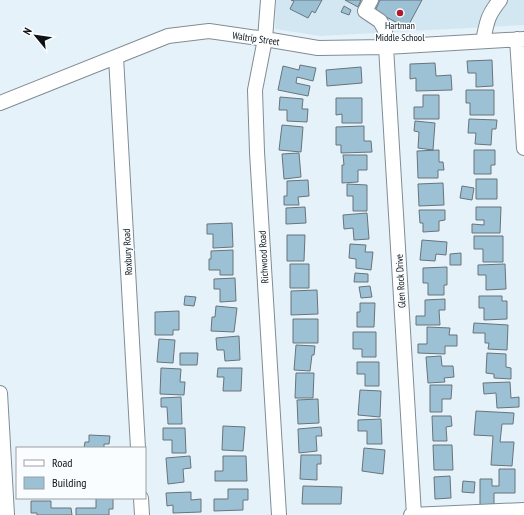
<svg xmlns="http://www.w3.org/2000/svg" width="524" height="515" font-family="'PT Sans Narrow',sans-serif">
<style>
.built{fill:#d3e7f3}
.building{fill:#9dc1d4;stroke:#68747b}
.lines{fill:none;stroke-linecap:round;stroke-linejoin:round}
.minor-casing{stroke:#818d94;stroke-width:16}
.minor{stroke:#fff;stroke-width:14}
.poi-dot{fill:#ae1b2d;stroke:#fafdff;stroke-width:1.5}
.labels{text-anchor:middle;stroke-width:3;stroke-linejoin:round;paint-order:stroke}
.poi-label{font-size:10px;fill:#0e1215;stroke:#fafdff}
.street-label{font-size:10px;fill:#0e1215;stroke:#fafdff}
</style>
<rect width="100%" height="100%" fill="#e5f2f9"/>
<!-- built -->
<path class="built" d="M276,0h248v25l-204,11 -45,-7z"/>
<!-- building -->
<path class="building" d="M291,0h31l-7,13 -3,-2 -4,7 -18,-9 4,-8z
M345,0h16l-3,7z
M380,0h42l-15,28 -32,-17z
M344,6l7,4 -2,5 -8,-3z
M492,60l1,26 -17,1v-14h-8l-1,-12z
M435,63l1,13 15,-1 1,15 -36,1v-13l-6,1v-15z
M300,65l16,3 -3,13 -16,-4 -1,6 14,3 -2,10 -30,-6 5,-24 16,4z
M361,67l1,16 -35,3 -1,-16z
M466,90h28v25h-24v-12h-4z
M423,95h16v24h-25v-12h9z
M280,97l23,2 -1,10h6l-1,13 -20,-1v-11h-8z
M336,98h26v25h-20v-9l-6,1z
M469,119l28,1 -1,9h-4l-1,16 -16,-1 1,-11h-8z
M415,121l20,2 -2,27 -15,-2 1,-16 -5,-1z
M282,125l21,2 -2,25 -22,-2z
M364,126v15h7l1,11 -31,1v-8h-5v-18z
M439,150v12h4l1,8h-6v8h-20l-1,-27z
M474,150h21v15h-4v9h-17z
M299,153l2,24 -17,2 -2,-25z
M343,155h24v15h-9v12l-16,1v-18h2z
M476,179h21v20h-21z
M308,180l1,16 -11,1 1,8h-15v-9h3v-15z
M443,183l1,22 -25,1 -1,-22z
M347,184l20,1v26h-14v-15h-6z
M462,186l12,2 -2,12 -12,-2z
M305,207l1,16 -20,1v-16z
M476,207h25l-1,26h-28v-9l12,1v-5h-8z
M419,210h26v10l-6,1v10l-16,1v-9h-3z
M367,213l2,26 -15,1 -1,-12 -9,1 -1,-14z
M232,223l1,24 -20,1v-14h-6v-10z
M287,235h18l-1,26h-17z
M474,236h29v26h-20v-13h-9z
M422,240l25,2 -1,13 -10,-1 -1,7 -15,-1z
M350,244l16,1 -1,7h8l-2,18 -15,-2v-9l-7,-1z
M233,250v25h-13v-5h-11v-11h2v-8z
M461,253v12h-11v-11z
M290,264h19v24h-19z
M505,264l1,25 -20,1v-15h-8v-10z
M447,267v18h-3v10h-16v-12h-5v-15z
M355,273l13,1v8h-14z
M235,278l1,23 -16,1v-13h-6v-10z
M370,286l2,11 -11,1 -2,-11z
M317,290l1,24 -27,1v-24z
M185,296l11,1 -2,9 -10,-1z
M479,296h23v5h5v18l-23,1v-12h-5z
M445,299v11h-6l1,15h-24v-9h9v-16z
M360,303h15l-1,24h-17v-15h3z
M216,306l21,2 -3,24 -23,-1 1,-14h3z
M179,311v19h-6v5h-18v-23z
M293,319h25v24h-25z
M474,323l34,2 -1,25 -19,-1 1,-6h-4v-10h-12z
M427,327l23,1 -1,7h8v11h-12v8l-27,-1v-9h9z
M353,332h23v25h-14v-8h-9z
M239,336l1,24 -15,1 -1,-11h-7l-1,-12z
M159,339l16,1 -2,23 -16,-1z
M296,345l19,1 -1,9h-2l-2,16 -16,-1z
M180,353h18l-1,12h-17z
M487,353l19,1v13l5,1v11l-17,-1v-4l-8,-1z
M441,356l1,10h11l1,11 -10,1 1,4 -17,1 -2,-26z
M357,362h22v24h-14v-12h-8z
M161,368l20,1 -1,13h5l-1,13 -24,-1z
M218,368h24l-1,23h-18l1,-14h-7z
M296,373h18l-1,25h-18z
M510,382l1,16 8,-1v10l-22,1 -1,-15 -12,1 -1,-11z
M430,385h22l-1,14h-9v13h-12z
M360,390l21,1 -1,26 -22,-2z
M181,397l1,27h-14l-1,-17h-6v-9z
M318,399l1,24 -21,1 -1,-24z
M476,411l38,2 -1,11h-11l-2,18h14l-2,24 -21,-1 2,-29 -19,-1z
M432,416h19l1,10 -6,1 1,14h-14z
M381,419l1,25h-15v-13h-9v-11z
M223,426l22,1 -2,24 -21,-1z
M321,427l1,9h-6l1,15 -18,2 -1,-24z
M163,428h22l1,25h-14v-13h-9z
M89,435l21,1 -1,8h-5v4h-20l1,-6h4z
M433,445h19l1,25h-19z
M364,448l21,2 -2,24 -21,-3z
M301,455h20v9h-4v16l-17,-1z
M190,456l1,12 -8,1 1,13 -16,2 -2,-26z
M223,456h23l1,25h-32v-10h8z
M499,469h16v24h-21v11l-14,1v-26h12v7h7z
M450,476l1,22 -16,1 -1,-22z
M463,481l12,1 -1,11 -12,-1z
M303,486l39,1 -1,17h-39z
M228,489h20v11h-5v10l-29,1v-12h14z
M191,492v8l10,-1v13l-28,1v-8l-6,1 -1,-13z
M96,498h17v11h-4v6h-33v-7h20z
M31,501h20v7h20l1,7h-35v-2h-6z"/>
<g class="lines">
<!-- minor casing -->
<g class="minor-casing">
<path id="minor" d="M268,0l-3,39 -10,51 2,62 22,363
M371,0l-6,11 15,10 5,9 29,485
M517,39l7,109
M483,41c4,-19 4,-25 17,-41
M116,57l22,391
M0,103l168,-67 41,-5 56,8 53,9 68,-1 138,-8
M0,393l7,122
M141,498l1,17
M411,515l113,-5"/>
</g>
<!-- minor -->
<use href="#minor" class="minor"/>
</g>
<!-- markers -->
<circle class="poi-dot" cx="400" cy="13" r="4"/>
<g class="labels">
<!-- poi labels -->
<g class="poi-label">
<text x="400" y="29">Hartman<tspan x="400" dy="12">Middle School</tspan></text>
</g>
<!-- street labels -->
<g class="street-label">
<text transform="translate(256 38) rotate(8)" y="4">Waltrip Street</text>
<text transform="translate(127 252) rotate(-93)" y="4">Roxbury Road</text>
<text transform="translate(263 257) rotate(-93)" y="4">Richwood Road</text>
<text transform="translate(400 281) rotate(-93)" y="4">Glen Rock Drive</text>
</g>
</g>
<!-- legend -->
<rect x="16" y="447" width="130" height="52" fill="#fafdff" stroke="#9c9fa1"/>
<rect x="24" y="460" width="20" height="6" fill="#ffffff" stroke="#9c9fa1"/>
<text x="52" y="467" font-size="12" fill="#0e1215">Road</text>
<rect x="24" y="477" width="20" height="12" fill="#9dc1d4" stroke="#9c9fa1"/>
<text x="52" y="487" font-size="12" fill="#0e1215">Building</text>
<!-- north arrow -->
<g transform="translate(36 36) rotate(299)" stroke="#fafdff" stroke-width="3" paint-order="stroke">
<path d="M0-3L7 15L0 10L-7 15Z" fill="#0e1215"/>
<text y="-6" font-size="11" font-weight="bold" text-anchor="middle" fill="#0e1215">N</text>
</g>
</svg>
